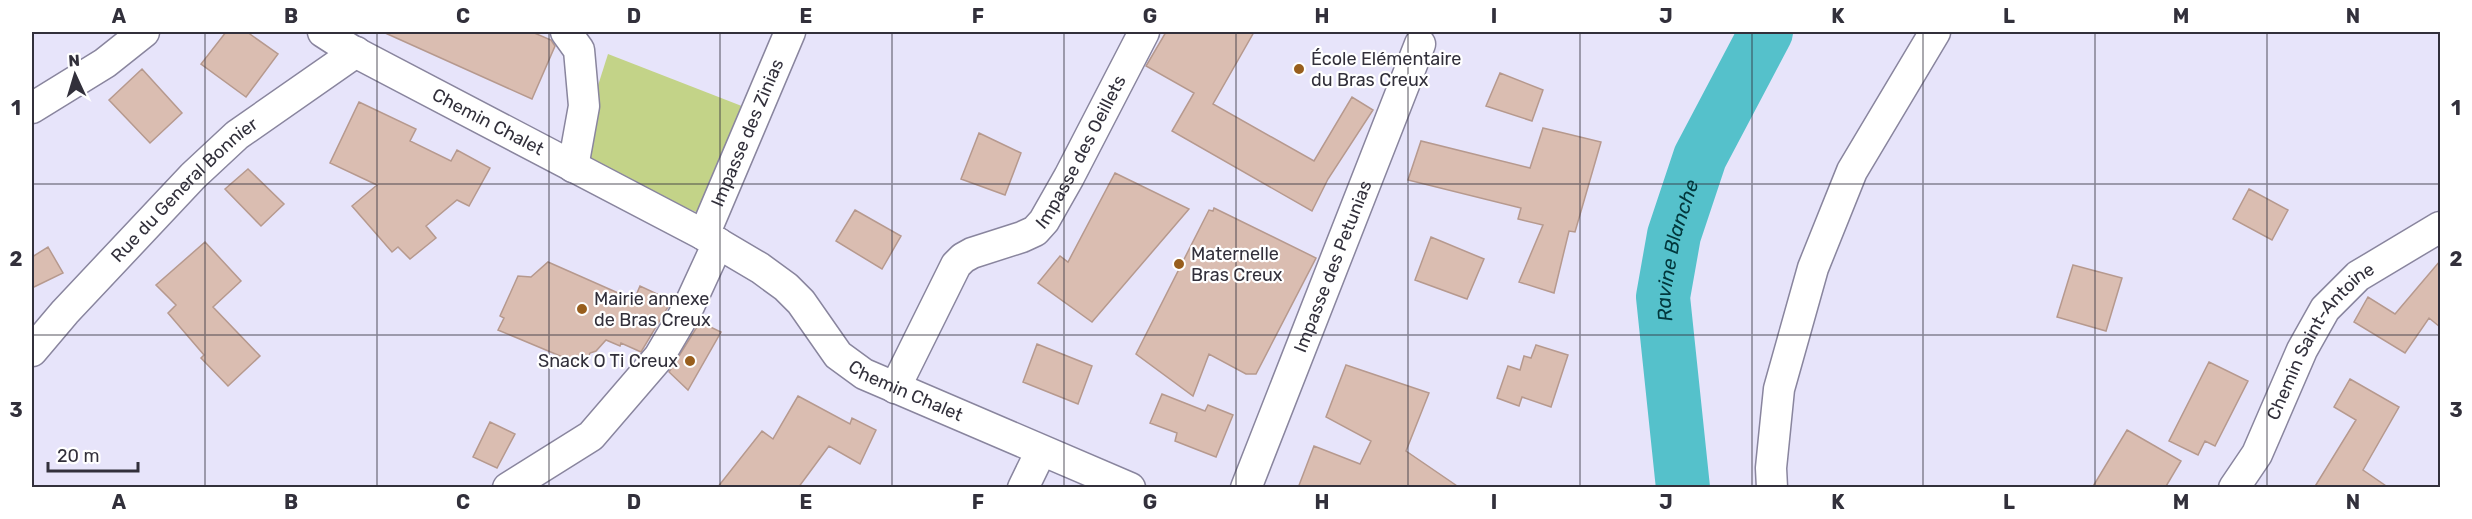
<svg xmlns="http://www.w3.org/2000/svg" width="2472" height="519" font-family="Rubik,sans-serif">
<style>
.green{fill:#c3d388}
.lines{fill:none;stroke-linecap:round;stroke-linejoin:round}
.river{stroke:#55c1cb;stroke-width:54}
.building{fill:#dabdb1;stroke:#b6998e;stroke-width:1.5}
.street-casing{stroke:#89859e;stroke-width:33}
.street{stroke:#fff;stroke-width:30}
.grid{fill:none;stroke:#32303b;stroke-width:1.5;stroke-opacity:0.55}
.poi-dot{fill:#985e1d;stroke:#fff;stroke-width:2}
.labels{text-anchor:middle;stroke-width:4.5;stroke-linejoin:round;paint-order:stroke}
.poi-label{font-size:18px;fill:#32303b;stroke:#fff;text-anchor:start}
.street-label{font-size:18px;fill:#32303b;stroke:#fff}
.water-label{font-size:20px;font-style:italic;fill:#02373c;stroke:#fff}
.neatline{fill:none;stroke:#32303b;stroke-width:2}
.grid-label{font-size:20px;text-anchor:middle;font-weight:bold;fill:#32303b}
</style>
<rect width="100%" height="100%" fill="#e7e4fa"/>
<!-- green -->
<path class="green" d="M608,54l144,56 -44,107 -134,-56z"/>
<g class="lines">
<!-- river -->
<path class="river" id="s1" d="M1683,488l-20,-191 11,-62 26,-78 66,-125"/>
</g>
<!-- building -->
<path class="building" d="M226,32h21l31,22 -32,43 -45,-33z
M383,32h149l19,8 4,6 -23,53z
M1166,32h88l-41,72 101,57 38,-64 21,13 -45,69 -16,32 -140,-80 22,-38 -48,-27z
M142,69l40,44 -32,30 -41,-43z
M1500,73l43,17 -11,31 -46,-15z
M359,102l57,27 -6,12 41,20 6,-11 33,18 -21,38 -12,-6 -31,26 10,12 -26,21 -12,-12 -6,5 -40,-46 25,-21 -47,-22z
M1543,128l58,14 -26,90 -6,-1 -15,62 -35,-11 24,-57 -25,-6 3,-11 -113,-28 13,-39 109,27z
M979,133l42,20 -16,42 -44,-16z
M248,169l36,35 -23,22 -36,-37z
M1115,173l74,36 -97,113 -54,-39 22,-27 8,6z
M2249,189l39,21 -16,30 -39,-21z
M1214,208l102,50 -60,116h-10l-37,-20 -16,42 -57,-42 73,-144 4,1z
M855,210l46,26 -19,33 -46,-28z
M1431,237l53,22 -17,40 -52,-19z
M205,242l36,39 -28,26 47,49 -32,30 -27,-28 3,-3 -36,-42 8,-8 -20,-20z
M48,247l15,26 -31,15v-31z
M2440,261v66l-11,-9 -24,35 -51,-31 14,-25 27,17z
M548,262l86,38 6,-14 28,13 -3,7 3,1 -27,45 -20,-9 -1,3 -14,-6 -10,11 -6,2 -6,13 -86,-36 6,-12 -4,-2 18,-40 13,1z
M2073,265l49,13 -16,53 -49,-14z
M700,322l21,10 -33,58 -19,-18z
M1037,344l55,22 -14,38 -55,-22z
M1536,345l32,10 -17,52 -29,-10 -3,9 -22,-8 11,-32 12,4 4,-14 7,2z
M2209,362l39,19 -33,65 -10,-5 -7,14 -29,-14z
M1346,365l83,28 -23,58 54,37h-162l16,-42 46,18 11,-23 -45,-24z
M2350,379l49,28 -36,63 26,18h-75l42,-68 -22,-13z
M1162,394l43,17 3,-6 25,10 -17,42 -41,-16 2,-8 -27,-10z
M798,396l52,28 2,-6 24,12 -16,34 -31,-18 -31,42h-81l45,-57 11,8z
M490,422l25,12 -18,34 -24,-11z
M2127,430l54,31 -16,27h-73z"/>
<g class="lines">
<!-- street casing -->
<g class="street-casing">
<g id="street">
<path id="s2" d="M323,32l28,18 353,185 56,33 26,19 15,15 37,53 26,19 266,114"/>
<path d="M566,32l13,18 5,56 -11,61"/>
<path d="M32,108l73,-45 39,-31"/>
<path id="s3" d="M704,235l86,-203"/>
<path id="s4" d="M32,351l33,-39 128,-136 44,-41 119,-83"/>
<path id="s5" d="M895,388l61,-123 7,-7 9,-5 50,-16 13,-6 9,-10 25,-44 75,-145"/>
<path d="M508,488l83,-52 68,-79 30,-51 29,-63"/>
<path d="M1023,488l18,-37"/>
<path id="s6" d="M1246,488l174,-444"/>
<path d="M1772,488l-1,-20 8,-79 34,-121 39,-97 83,-139"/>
<path id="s7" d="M2234,488l23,-34 45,-104 23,-41 33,-33 82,-49"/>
</g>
</g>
<!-- street -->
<use href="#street" class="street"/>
</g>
<!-- grid -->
<path class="grid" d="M205,32v456M377,32v456M549,32v456M720,32v456M892,32v456M1064,32v456M1236,32v456M1408,32v456M1580,32v456M1752,32v456M1923,32v456M2095,32v456M2267,32v456M32,184h2408M32,335h2408"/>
<!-- markers -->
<g class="poi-dot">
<circle cx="1299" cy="69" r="6"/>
<circle cx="1179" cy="264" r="6"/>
<circle cx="582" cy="309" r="6"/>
<circle cx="690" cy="361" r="6"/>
</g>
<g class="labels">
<!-- poi labels -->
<g class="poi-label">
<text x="1311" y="65">École Elémentaire<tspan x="1311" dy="21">du Bras Creux</tspan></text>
<text x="1191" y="260">Maternelle<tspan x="1191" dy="21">Bras Creux</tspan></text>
<text x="594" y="305">Mairie annexe<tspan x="594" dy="21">de Bras Creux</tspan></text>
<text x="678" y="367" text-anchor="end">Snack O Ti Creux</text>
</g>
<!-- street labels -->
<g class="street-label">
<text dy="6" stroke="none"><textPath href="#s2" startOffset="188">Chemin Chalet</textPath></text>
<text dy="6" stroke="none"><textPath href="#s3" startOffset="111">Impasse des Zinias</textPath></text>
<text dy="6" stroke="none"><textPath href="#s5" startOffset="316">Impasse des Oeillets</textPath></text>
<text dy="6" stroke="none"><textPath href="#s4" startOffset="222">Rue du General Bonnier</textPath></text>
<text dy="6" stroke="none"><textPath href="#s6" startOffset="238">Impasse des Petunias</textPath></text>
<text dy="6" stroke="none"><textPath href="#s7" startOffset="172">Chemin Saint-Antoine</textPath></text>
<text dy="6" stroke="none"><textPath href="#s2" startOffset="692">Chemin Chalet</textPath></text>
</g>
<!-- water labels -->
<g class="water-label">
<text dy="7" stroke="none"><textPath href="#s1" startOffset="240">Ravine Blanche</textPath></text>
</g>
</g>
<!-- border -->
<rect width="2472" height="519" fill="none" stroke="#ffffff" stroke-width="66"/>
<!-- north arrow -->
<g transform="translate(75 75) rotate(356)" stroke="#ffffff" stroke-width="4.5" paint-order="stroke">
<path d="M0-4.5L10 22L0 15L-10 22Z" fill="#32303b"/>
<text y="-9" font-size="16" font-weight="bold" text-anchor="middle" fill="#32303b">N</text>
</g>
<!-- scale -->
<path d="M48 462v9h90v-9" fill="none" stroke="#32303b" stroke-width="3"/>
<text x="57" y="462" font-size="18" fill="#32303b" stroke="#ffffff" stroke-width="4.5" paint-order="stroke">20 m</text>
<rect x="33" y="33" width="2406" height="453" class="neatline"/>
<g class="grid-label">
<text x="119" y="23">A</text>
<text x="291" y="23">B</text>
<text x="463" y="23">C</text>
<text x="634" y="23">D</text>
<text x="806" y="23">E</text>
<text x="978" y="23">F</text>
<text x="1150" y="23">G</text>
<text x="1322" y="23">H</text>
<text x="1494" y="23">I</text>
<text x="1666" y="23">J</text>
<text x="1838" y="23">K</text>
<text x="2009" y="23">L</text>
<text x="2181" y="23">M</text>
<text x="2353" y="23">N</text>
<text x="16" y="115">1</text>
<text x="2456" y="115">1</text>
<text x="16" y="266">2</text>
<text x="2456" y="266">2</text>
<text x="16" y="417">3</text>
<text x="2456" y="417">3</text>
<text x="119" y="509">A</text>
<text x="291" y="509">B</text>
<text x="463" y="509">C</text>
<text x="634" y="509">D</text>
<text x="806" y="509">E</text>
<text x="978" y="509">F</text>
<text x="1150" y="509">G</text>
<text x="1322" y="509">H</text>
<text x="1494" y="509">I</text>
<text x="1666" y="509">J</text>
<text x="1838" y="509">K</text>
<text x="2009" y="509">L</text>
<text x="2181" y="509">M</text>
<text x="2353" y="509">N</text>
</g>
</svg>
